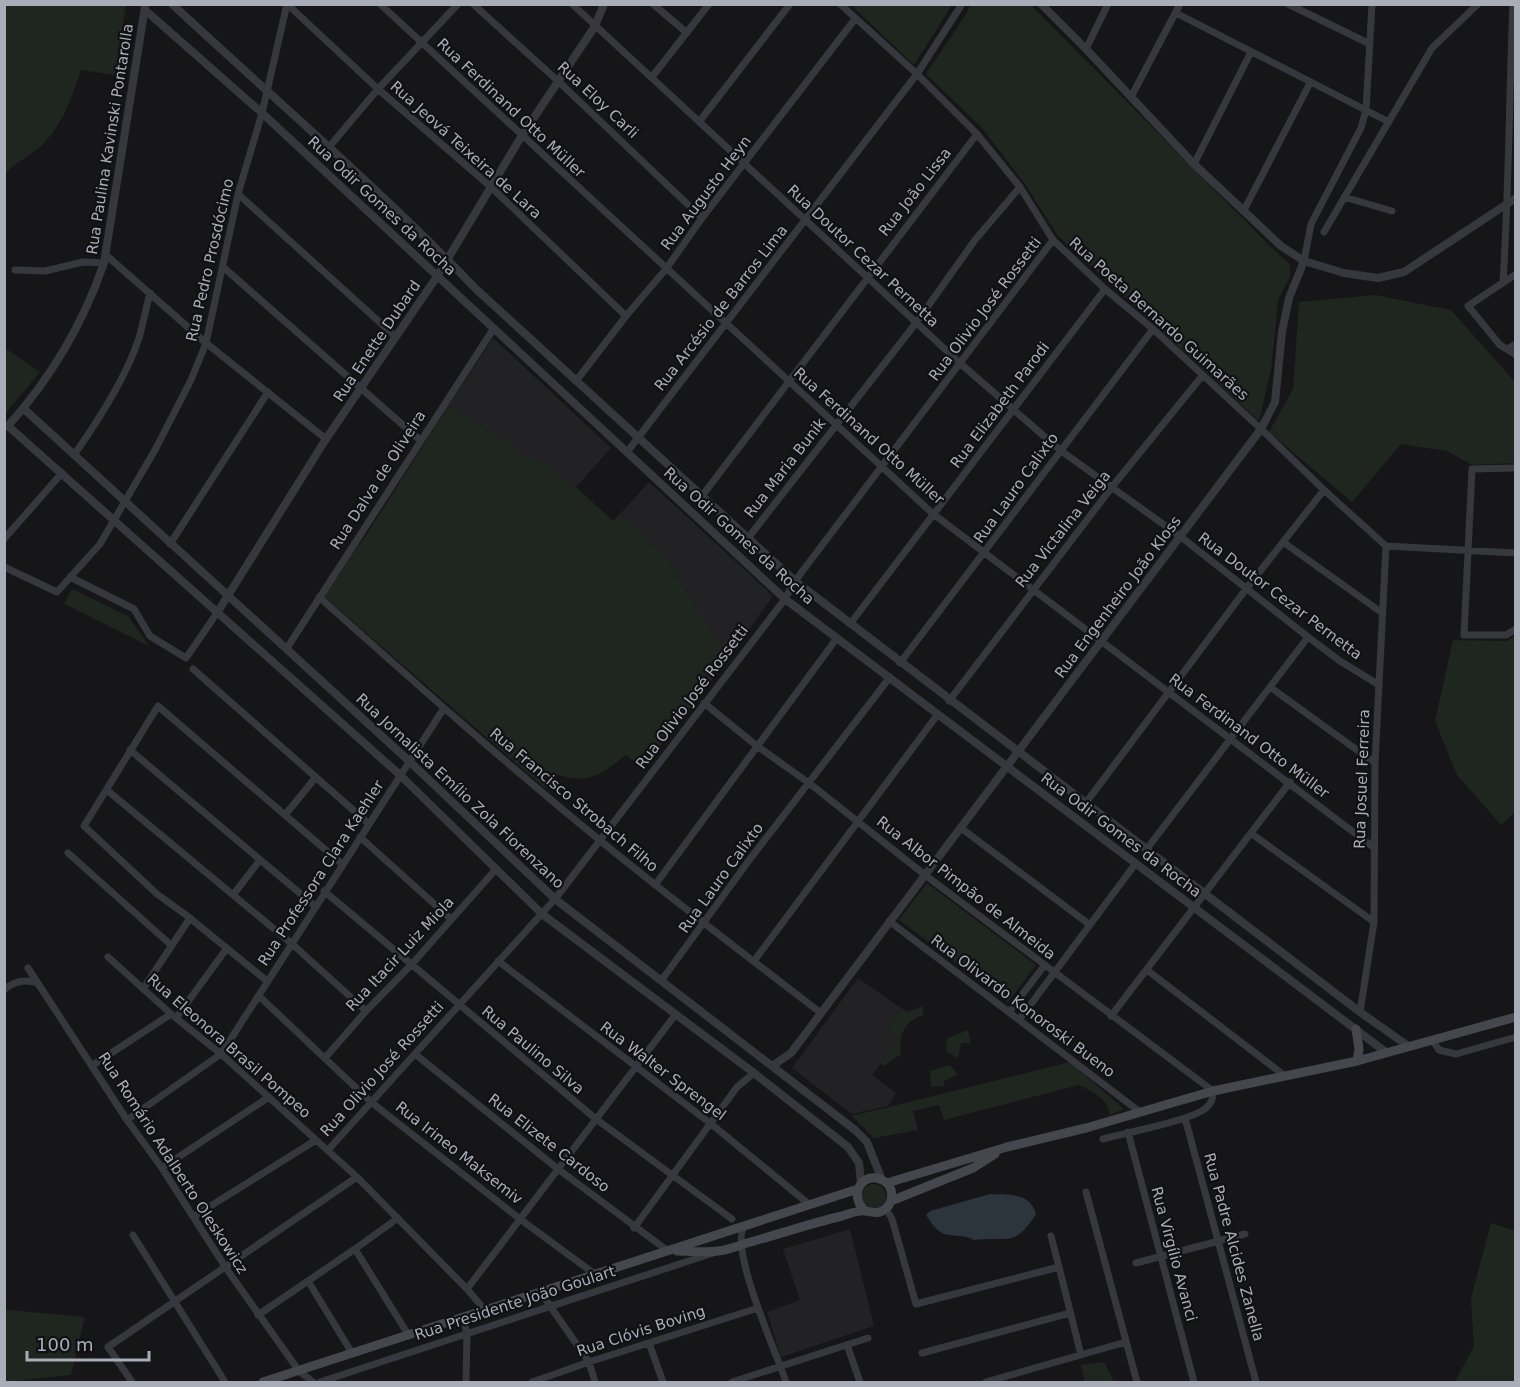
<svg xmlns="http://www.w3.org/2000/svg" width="1520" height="1387" font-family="'DejaVu Sans',sans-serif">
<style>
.built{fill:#222225}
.green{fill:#1e261f}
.water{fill:#2c353c}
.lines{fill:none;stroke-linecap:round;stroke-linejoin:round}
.minor{stroke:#37383d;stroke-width:7}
.tertiary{stroke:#37383d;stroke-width:8}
.secondary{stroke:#45474d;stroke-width:9}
.labels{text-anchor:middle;stroke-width:4.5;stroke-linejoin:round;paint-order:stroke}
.street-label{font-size:15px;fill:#a8adb8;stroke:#111113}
</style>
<rect width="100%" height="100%" fill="#161618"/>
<!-- built -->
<path class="built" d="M493,338l118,110 -35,39 -31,-23 -25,-9 -14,-15 -58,-34z
M649,482l124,114 -45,63 -63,-104 -45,-41z
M858,978l43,30 -14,21 13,9 -28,37 24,18 -8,13 -36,8 -60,-46z
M850,1229l24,97 -93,31 -14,-45 33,-12 -17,-51z"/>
<!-- green -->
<path class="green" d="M5,4l121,1 -11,70 -34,-5c-9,26 -18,55 -39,75 -12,11 -27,17 -37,29z
M851,5h-1h102l-38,60z
M970,5h61l245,247 14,12v13l-12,23 -7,70 -12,51 -201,-185 -33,-52 -43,-56 -56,-54 39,-58z
M1375,295l76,15 64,72v81l-43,2 -25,-14 -46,-7 -49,58 -83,-70 24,-43 6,-87z
M5,348l35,24 -35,42z
M448,406l58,34 14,15 25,9 31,23 37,34 7,-7 45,41 63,104 -85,110 -17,-14c-26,20 -35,29 -68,20l-12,14 -225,-195 46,-60z
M72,589l56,27 21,30 -85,-42z
M1515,636v176l-14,13 -44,-50 -22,-54 18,-81 54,1z
M927,883l109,82 -28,37 -109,-82z
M922,1006l2,9c-19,5 -26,20 -23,39l-18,12 -3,-2 20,-26 -13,-9 14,-21 7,4z
M968,1030l3,13h-10l-3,15 -12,-7 1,-4 -1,-8z
M1070,1062l54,47 -14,6c-2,-16 -18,-24 -31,-30l-135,35 -5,-15 -26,6 5,19 -44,8 -22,-22z
M950,1065l8,9 -14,7v5l-13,1 -1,-16z
M862 1196a12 12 0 1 1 24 0a12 12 0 1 1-24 0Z
M1491,1223l24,8v151h-60l19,-36 -3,-48z
M4,1308l5,2 76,7 -14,58 -66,7z
M1104,1362l10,20h-29l-4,-17z"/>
<!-- water -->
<path class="water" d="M990,1194c19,1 40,-2 46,20 -21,34 -29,22 -62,26 -10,-6 -20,-3 -30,-6 -8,-3 -13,-12 -18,-19l4,-4z"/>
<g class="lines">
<!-- minor -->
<path class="minor" d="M287,4l91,85 113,98 135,129
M380,4l552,509 441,334
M473,4l85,77 144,137
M572,4l389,360 99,86 121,87 127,100 32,24 39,24
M653,4l34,29
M840,4l77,70 60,60 43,53 33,53 52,49 48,40 108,100 63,61 62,56 130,7
M1288,4l82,40
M1176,13l213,109
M1086,49l22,-45
M652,77l57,-73
M1131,97l49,-93
M699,122l91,-118
M329,147l49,-58 80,-85
M1194,164l57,-112
M238,194l158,143
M1344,197l48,14
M1244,210l66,-127
M1324,232l108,-184 46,-44
M106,255l100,88 120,96
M1304,261l7,-37 50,-96 5,-18 6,-106
M223,267l197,173
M15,270l30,1 38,-9 21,1
M1516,274l-48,32 32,39 16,10
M1503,282c6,-93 6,-185 10,-278
M1507,349l9,-5
M576,381l50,-65 40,-47 36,-51 153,-199
M627,452l290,-378 45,-70
M74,455c24,-34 52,-77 65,-117 4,-14 7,-30 11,-45
M1516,468l-44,1 -8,166h42l10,-6
M702,496l275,-362
M748,538l168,-215 59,-83 45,-53
M4,539l58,-66
M1283,542l98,70
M170,544l98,-152
M4,567l53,25 43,-48 55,-94 36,-70 15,-37 32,-149 24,-81 25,-109
M70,577l64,32 16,27 36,22 31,-45
M319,597c93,83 186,166 283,245 72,59 146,115 219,171
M850,624l255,-335
M287,648l207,-320
M900,663l253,-334
M193,669l176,155
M1270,687l105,76
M949,701l163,-214 90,-111
M704,703l53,43 52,37 116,92 288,216c0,7 -1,12 -7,17 -13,12 -81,25 -103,31
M130,750l185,156
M108,791l183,152 75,68
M1085,804l161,-215 78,-99
M285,815l31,-38
M961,828l129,97
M1252,834l122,88
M360,837l91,82
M1146,850l162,-213
M68,853l103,92
M655,885l182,-247
M324,891l272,228 136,100
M233,895l27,-35
M889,921l251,191
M108,957l63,57 50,40 136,123 110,112 17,20
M498,961l212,162 100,82
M754,961l184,-247
M28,968l99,152 35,48 64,100 73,103 14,11
M1147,970l138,106
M267,981l-81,-66 -29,-21 -73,-68 74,-120 184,158
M661,981l89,-122 140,-182
M143,989l47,-71
M4,990c10,-9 21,-11 34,-7
M259,996l112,106 149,117 76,56
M1009,1012l35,-46
M1360,1012l14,-90 1,-159 11,-217
M1111,1016l179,-234
M176,1018l51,-70
M1019,1020l117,-157
M1432,1040l7,10 17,4 60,-17
M415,1054l143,115 110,82
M325,1058l41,-47 46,-47 84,-95
M93,1065l78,-51
M1185,1118l71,264
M127,1120l94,-66 223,-346
M1128,1132l66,250
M328,1150l227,-251 230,-300 10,-18 258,-341
M162,1168l107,-71
M1086,1192l51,190
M886,1209l6,10 24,85 143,-37 22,88
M193,1217l123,-77
M745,1226c-18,18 33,131 41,156
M634,1228l103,-141 17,-14
M133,1235l92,147
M1051,1236l8,31
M355,1249l54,87
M1136,1263l109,-29
M308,1281l44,72
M467,1289l209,-275
M541,1293l48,69 6,20
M258,1315l97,-66 43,-31
M463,1317l4,17 -1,48
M649,1343l14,39
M847,1345l13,37
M922,1353l148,-40
M132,1382l-24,-35 249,-170
M320,1382l393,-129
M532,1382l57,-20 169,-54
M732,1382l136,-44
M986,1382l140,-40"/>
<!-- tertiary -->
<path class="tertiary" d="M172,4c102,95 208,185 304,285l319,292 565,431 48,34
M1041,4l45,45 108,115 87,82 23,15 40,12 34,5 26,-6 112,-74
M145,7l-41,256c-21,61 -53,115 -96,163l392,349 142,139 212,159 94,74 11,16 2,21
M145,10l117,103 523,486 602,454
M23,408l386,353 146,138 300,231 12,12 15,38
M217,613l109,-174 112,-164 83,-138 74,-111 9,-22
M772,1066l19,-13 470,-624 14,-27 7,-70 7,-34 15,-37"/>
<!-- secondary -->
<path class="secondary" d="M1356,1029l3,20 -2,12
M887,1183l120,-36 79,-19 127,-37 144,-30 159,-44
M891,1201l82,-33 22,-14
M677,1251c13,0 28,2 41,0 12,-1 24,-7 36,-10 29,-8 58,-18 88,-25 7,-2 16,-6 23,-5 7,0 10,4 17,0 12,-6 13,-23 2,-30 -20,-12 -37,13 -19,30
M263,1382l595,-193"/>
</g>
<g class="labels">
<!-- street labels -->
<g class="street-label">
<text transform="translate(598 100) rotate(43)" y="5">Rua Eloy Carli</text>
<text transform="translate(511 108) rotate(43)" y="5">Rua Ferdinand Otto Müller</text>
<text transform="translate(110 139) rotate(-81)" y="5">Rua Paulina Kavinski Pontarolla</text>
<text transform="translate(466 150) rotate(42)" y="5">Rua Jeová Teixeira de Lara</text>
<text transform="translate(915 192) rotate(-52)" y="5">Rua João Lissa</text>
<text transform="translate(706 193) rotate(-53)" y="5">Rua Augusto Heyn</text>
<text transform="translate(382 206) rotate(43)" y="5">Rua Odir Gomes da Rocha</text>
<text transform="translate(863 256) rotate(43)" y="5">Rua Doutor Cezar Pernetta</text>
<text transform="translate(210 260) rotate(-77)" y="5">Rua Pedro Prosdócimo</text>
<text transform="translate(721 308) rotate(-52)" y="5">Rua Arcésio de Barros Lima</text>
<text transform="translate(985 309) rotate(-53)" y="5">Rua Olivio José Rossetti</text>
<text transform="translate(1159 319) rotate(42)" y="5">Rua Poeta Bernardo Guimarães</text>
<text transform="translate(377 341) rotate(-56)" y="5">Rua Enette Dubard</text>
<text transform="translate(1000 405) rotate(-53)" y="5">Rua Elizabeth Parodi</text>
<text transform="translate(869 436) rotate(42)" y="5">Rua Ferdinand Otto Müller</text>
<text transform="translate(785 468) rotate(-52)" y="5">Rua Maria Bunik</text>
<text transform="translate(378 480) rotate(-57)" y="5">Rua Dalva de Oliveira</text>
<text transform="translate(1016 488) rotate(-54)" y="5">Rua Lauro Calixto</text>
<text transform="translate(1063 529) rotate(-52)" y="5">Rua Victalina Veiga</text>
<text transform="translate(739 536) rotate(42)" y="5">Rua Odir Gomes da Rocha</text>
<text transform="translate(1280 596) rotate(37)" y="5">Rua Doutor Cezar Pernetta</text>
<text transform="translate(1118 597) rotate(-53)" y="5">Rua Engenheiro João Kloss</text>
<text transform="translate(692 697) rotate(-53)" y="5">Rua Olivio José Rossetti</text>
<text transform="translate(1249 736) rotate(37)" y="5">Rua Ferdinand Otto Müller</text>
<text transform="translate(1362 779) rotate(-88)" y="5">Rua Josuel Ferreira</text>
<text transform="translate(460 791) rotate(43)" y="5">Rua Jornalista Emílio Zola Florenzano</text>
<text transform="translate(574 800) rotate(40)" y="5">Rua Francisco Strobach Filho</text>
<text transform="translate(1121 835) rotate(37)" y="5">Rua Odir Gomes da Rocha</text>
<text transform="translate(321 873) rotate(-57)" y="5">Rua Professora Clara Kaehler</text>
<text transform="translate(721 878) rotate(-54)" y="5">Rua Lauro Calixto</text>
<text transform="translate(966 888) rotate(38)" y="5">Rua Albor Pimpão de Almeida</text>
<text transform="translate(400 954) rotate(-47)" y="5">Rua Itacir Luiz Miola</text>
<text transform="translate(1023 1006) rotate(37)" y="5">Rua Olivardo Konoroski Bueno</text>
<text transform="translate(229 1046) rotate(41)" y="5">Rua Eleonora Brasil Pompeo</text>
<text transform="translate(533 1050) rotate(40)" y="5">Rua Paulino Silva</text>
<text transform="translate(382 1069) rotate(-48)" y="5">Rua Olivio José Rossetti</text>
<text transform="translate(663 1071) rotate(37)" y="5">Rua Walter Sprengel</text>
<text transform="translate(549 1143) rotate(38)" y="5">Rua Elizete Cardoso</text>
<text transform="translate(459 1153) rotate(38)" y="5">Rua Irineo Maksemiv</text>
<text transform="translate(173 1163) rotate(57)" y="5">Rua Romário Adalberto Oleskowicz</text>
<text transform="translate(1234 1247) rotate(75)" y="5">Rua Padre Alcides Zanella</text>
<text transform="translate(1174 1254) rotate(75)" y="5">Rua Virgílio Avanci</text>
<text transform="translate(515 1303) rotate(-18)" y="5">Rua Presidente João Goulart</text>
<text transform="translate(641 1331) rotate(-18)" y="5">Rua Clóvis Boving</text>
</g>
</g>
<!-- border -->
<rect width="1520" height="1387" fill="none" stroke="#a8adb8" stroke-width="12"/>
<!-- scale -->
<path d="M27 1351v9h122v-9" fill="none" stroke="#a8adb8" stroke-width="3"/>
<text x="36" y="1351" font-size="18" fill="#a8adb8" stroke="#111113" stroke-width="4.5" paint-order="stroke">100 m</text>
</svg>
